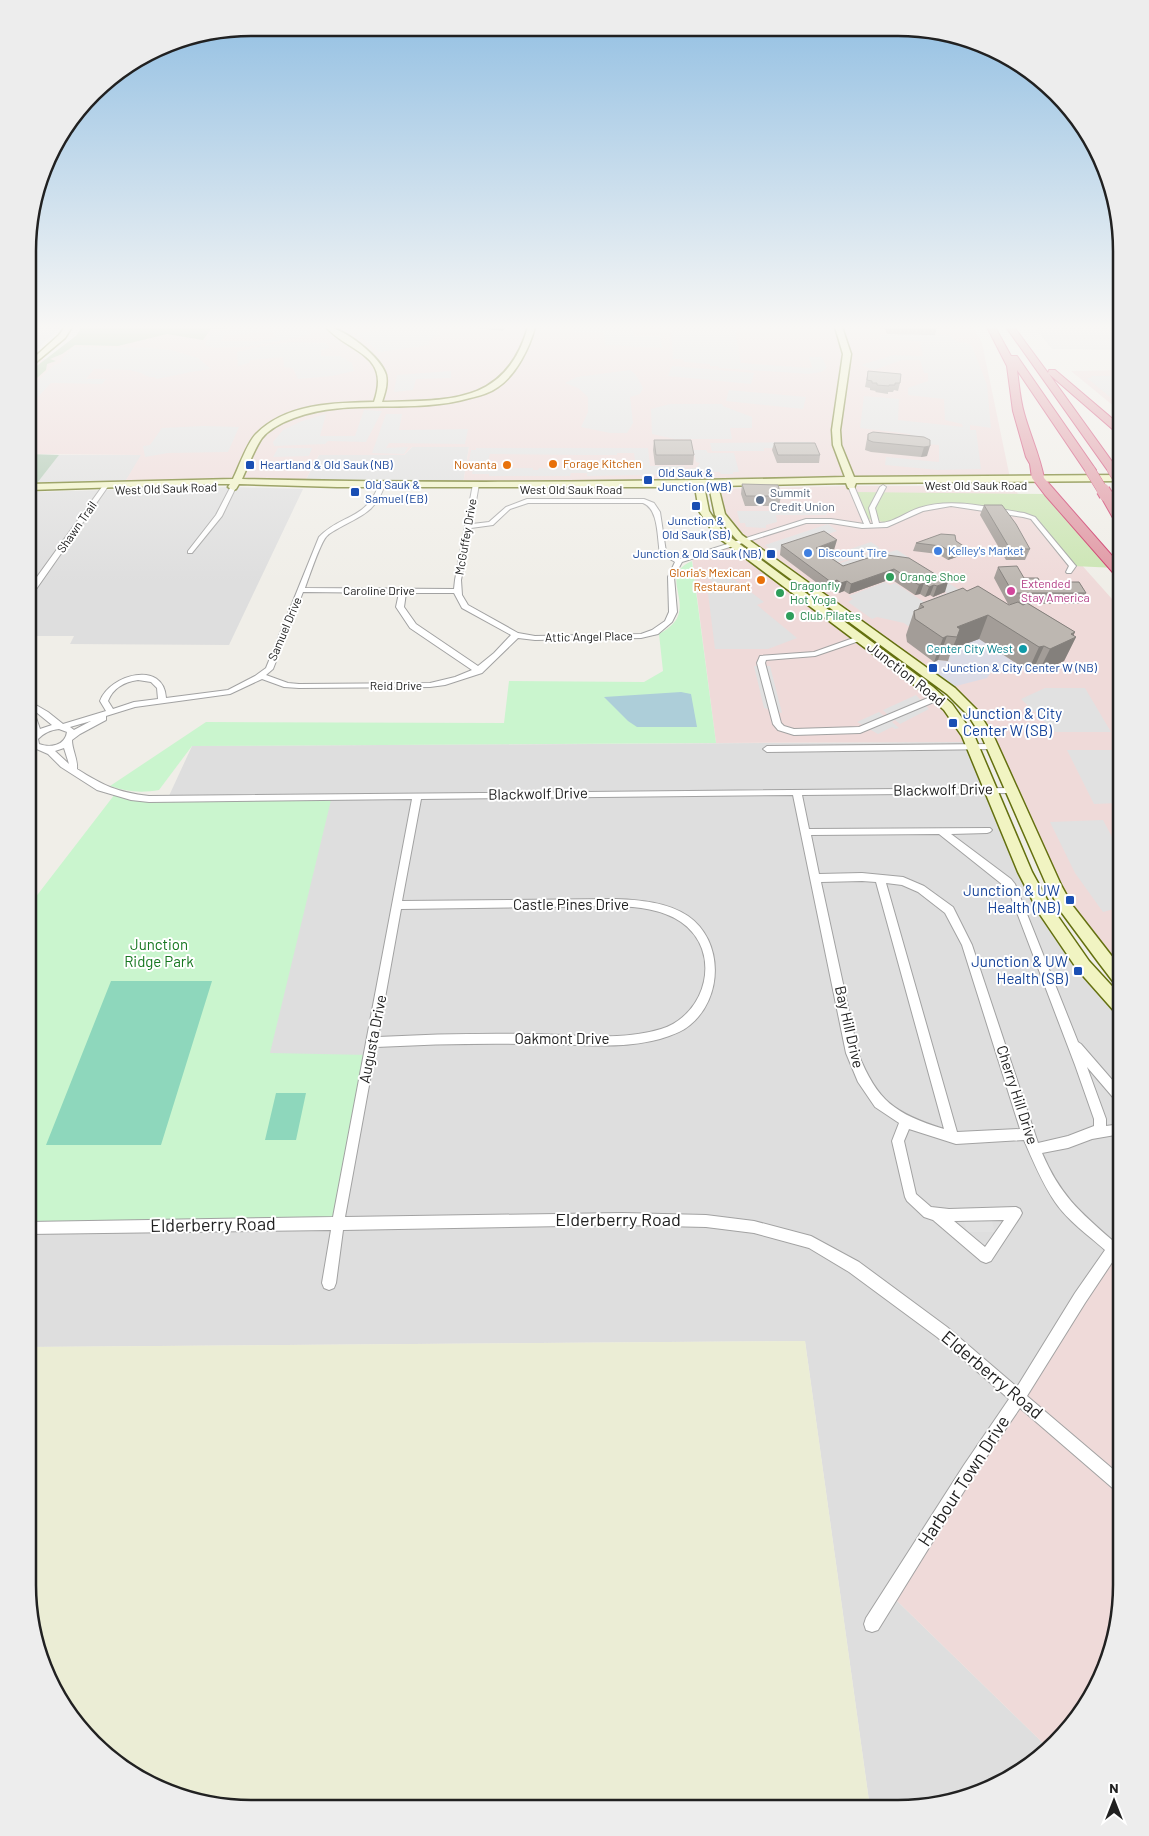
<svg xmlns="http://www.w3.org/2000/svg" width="1149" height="1836" font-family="Barlow,sans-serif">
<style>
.residential{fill:#dedede}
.commercial{fill:#efdad9}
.farmland{fill:#ebedd5}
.grass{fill:#cbe5b3}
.forest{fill:#accba1}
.cemetery{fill:#abc7b0}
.park{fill:#caf5ce}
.pitch{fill:#8ed7bc}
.parking{fill:#e1e1e1;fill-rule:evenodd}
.plaza{fill:#dcdce6}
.water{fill:#adced9}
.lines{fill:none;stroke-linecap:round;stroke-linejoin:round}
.street-casing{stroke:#a2a2a2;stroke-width:2}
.secondary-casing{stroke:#64700f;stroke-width:3}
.highway-casing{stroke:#cc3767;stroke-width:2}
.street{fill:#fff;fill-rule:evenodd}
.secondary{fill:#f1f4c2;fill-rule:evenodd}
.highway{fill:#e097a3;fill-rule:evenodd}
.highway-bridge-far1-casing{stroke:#cc3767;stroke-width:11;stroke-linecap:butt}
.highway-bridge-casing{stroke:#cc3767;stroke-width:15;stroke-linecap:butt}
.highway-bridge-far1{stroke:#e097a3;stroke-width:10}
.highway-bridge{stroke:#e097a3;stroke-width:13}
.wall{fill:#a39d98}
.shaded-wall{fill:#84807c}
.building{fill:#bdb7b1;stroke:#84807c}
.food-dot{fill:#e8710a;stroke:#fff;stroke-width:2}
.transit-dot{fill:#1a4fb4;stroke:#fff;stroke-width:2}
.service-dot{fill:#5c6f8a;stroke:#fff;stroke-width:2}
.shop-dot{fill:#3f7fe0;stroke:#fff;stroke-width:2}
.leisure-dot{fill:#2e9e5b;stroke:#fff;stroke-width:2}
.hotel-dot{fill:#d1479c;stroke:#fff;stroke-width:2}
.culture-dot{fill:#0f9aa8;stroke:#fff;stroke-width:2}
.labels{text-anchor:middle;stroke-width:4;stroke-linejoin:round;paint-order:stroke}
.far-food-label{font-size:12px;fill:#c56008;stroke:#fff;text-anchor:end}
.far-transit-label{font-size:12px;fill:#164399;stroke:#fff;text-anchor:start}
.far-street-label{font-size:12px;fill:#212121;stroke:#fff}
.far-service-label{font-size:12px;fill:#4e5e75;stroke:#fff;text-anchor:start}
.far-shop-label{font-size:12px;fill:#366cbe;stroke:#fff;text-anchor:start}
.far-leisure-label{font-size:12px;fill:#27864d;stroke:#fff;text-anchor:start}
.far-hotel-label{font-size:12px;fill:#b23c85;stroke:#fff;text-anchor:start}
.far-culture-label{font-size:12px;fill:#0d838f;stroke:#fff;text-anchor:end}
.street-label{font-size:15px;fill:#212121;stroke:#fff}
.transit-label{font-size:15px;fill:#164399;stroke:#fff;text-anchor:end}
.park-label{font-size:15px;fill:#167720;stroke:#fff}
.near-street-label{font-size:18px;fill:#212121;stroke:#fff}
.rim{fill:none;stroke:#212121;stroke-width:2.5}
</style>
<rect width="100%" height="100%" fill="#f0eee8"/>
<!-- residential -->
<path class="residential" d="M29,327h32l-32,30z
M1034,327h87v23l-69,-1z
M412,447h57l-6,37 -159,-1 15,-28h85z
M59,455h83l-19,30 -89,2z
M233,487l70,2 -74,156 -159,-1 4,-8h-45v-144z
M972,742l53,130 85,123 11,12v231l-230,357 158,154 -4,4 -62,38 -85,17h-28l-65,-467 -777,6v-440l140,-109 24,-52z"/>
<!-- commercial -->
<path class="commercial" d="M169,327h804l9,16 28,135 -547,6 6,-37h-57l-8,8h-85l-15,28 -181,2 18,-30 -112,-1v-85l5,-4 7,-6h8l26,-14 43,1z
M1121,370v42l-50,-41z
M845,486h166l110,123v370l-38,-48 -110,-218 -243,-184 -16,-40z
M733,545l205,152 34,45 -256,1 -24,-185z
M1121,1238v361l-11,58 -26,52 -35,40 -158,-154z"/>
<!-- farmland -->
<path class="farmland" d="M805,1341l65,467 -647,-1 -57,-15 -51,-30 -41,-41 -29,-51 -17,-86v-237z"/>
<!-- grass -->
<path class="grass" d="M853,492l194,2 70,74 -44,-2 -40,-48 -73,-14 -29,2 -40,18 -16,-4 -10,-1z"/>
<!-- forest -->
<path class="forest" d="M81,327h166l-36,2 -8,11 -36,-6 -49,12 -43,-1 -13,9 -12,5 6,2 -9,3 -1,6 -17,15v-13l48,-37z"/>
<!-- cemetery -->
<path class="cemetery" d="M29,454l30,1 -25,32h-5z"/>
<!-- park -->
<path class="park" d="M692,561l24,182 -524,3 -33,44c-17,3 -32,2 -49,-4l96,-64 298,1 5,-42 135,1 19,-11 -4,-37c7,-4 16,-10 19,-18 8,-21 -16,-42 14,-55z
M115,794l16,3 201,-1 -62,257 100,2 -32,168 -310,5v-321z"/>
<!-- pitch -->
<path class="pitch" d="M111,981h101l-51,164h-115z
M276,1093h30l-10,47h-31z"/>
<!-- parking -->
<path class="parking" d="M290,327h12l10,7 -57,12 -40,2 -10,-3 6,-13 49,-4 -2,5 -34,2 -3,6h33l1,1 22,-5 -7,-6z
M404,327h33l3,9h-6l-5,6 1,3 -51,7 -22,-19z
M572,327h61l1,9h26l2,12 -57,-3 -1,-13h-27l-5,-2z
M671,327h59v2h5l6,34 68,5 3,-1 -3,-10h13l5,11 -6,4 -12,2 -90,-6 -1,-2h-8v-2l-26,-2 -1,-3h-10z
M880,334l69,1 8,7 10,1 5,3 15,39 4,43 -21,-3v5h6l5,39 -43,1 -53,-5 1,-8 53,5v-17l-28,-2 -1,-9 -50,-6 4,-32 35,3 -1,21 65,7 -1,-3 -17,-4 -1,-21 -36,-4v-7l20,-7v-8h-4l-4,-13h-18l-28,10 -13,-5 33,-10 29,1 -3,-15 -39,-1z
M290,342l36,1 4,5 -9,2v6h19l12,7 2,8 -22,5 -34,3 -5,-11 -9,-1 -1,-10 -33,3 -1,3 -11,3 -1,-14 30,-7z
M74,347l75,1 22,2 27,8 13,11 -20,3 -34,7 -3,-2h-5l-8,-4 -11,-3 -36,-1 -8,10h20l-4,5 -51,-1 -17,18h-5v-12l25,-24 7,-2 1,-5z
M672,366l82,7 -3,11 -83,-8z
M630,370l6,5 7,13 -3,6 -10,3 3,26 -6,10h-17l-29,-6 7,-15v-15l-10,-9 -13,-5 12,-6z
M451,371v7l-35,1 -3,11 -19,2 3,-17z
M1091,376h30v30l-34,-28h5z
M729,390l77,7 -3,12 -77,-8z
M670,404h52l1,2 29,11v11h-22l2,11h-57l-23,-5 -1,-25z
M364,410l18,1 -16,31 -38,-1 -3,3 -51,2 -1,-4 10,-12 19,-9 24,-7 -6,22h35z
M386,414h16l-3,16 69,-1 -3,15 -76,-1 -3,5 22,-1 -4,7 -32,-1z
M203,426l36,1 -11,25 -60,1 -23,4 -2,-11 7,-1 12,-17z
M811,442l3,6h-50v3h-52l-2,-8z
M278,448h34l-3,8 -36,1z
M476,448h172l2,18h34l1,3 11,-1 4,-5 -4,-1 -3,-12h13l2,3h26l5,19h-6v2h-12l-1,-2h-34l-2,2 -38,1 -59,1v-3h-16l-1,3h-81v-2h-17l1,-7h-5l3,-17h5zM617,453h17l2,14 -52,1v2h-10l-1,-2h-34l-1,2h-5v-2h-47l4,-14 93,1h34z
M788,509h39l1,2 -2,4h-50l1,7 -11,3v3l-20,-1 -1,-4h-5l-3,-12h51z
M828,524l9,7 -63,21 -9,-7z
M871,542l9,6 -73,25 -9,-6z
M897,550l78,50 -67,26 -4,-3 -27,-6 -5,2 -24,-17 5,-3 -4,-3 36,-14 5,3 5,-2 29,19 23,-9 -41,-26 -61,8 -13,-9 38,-13 5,3z
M720,569l44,33 -7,3 40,33 -29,11h-53l-7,-56 11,-5 -16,-14z
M754,666h16l12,47 -18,-5z
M1045,688h40l26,44h-56l-34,-33z
M916,695l13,14 -29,15 -5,-4 -3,2 7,6 -4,1 -3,-2 -14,7 -21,-12 22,-10 5,4 3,-2 -4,-4z
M1067,750h54v58l-3,-5 -24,1z
M1103,820l18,34v53l-18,5 -28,-39 -25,-51z
M990,1214l5,18h-28l-5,-17z"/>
<!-- plaza -->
<path class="plaza" d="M980,638l35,25 -3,2 9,7 -11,-3h-14l-4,2 -5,7 -31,8 -5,-1 -25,-19 10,-3 -1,-2 4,-1 8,1 1,-5 4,-2 -4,-3z"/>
<!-- water -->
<path class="water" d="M681,692l10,2 6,33h-60l-9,-6 -24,-24z"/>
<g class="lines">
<!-- street casing -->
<g class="street-casing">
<path id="street" d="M382,482l3,2c-9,28 -23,31 -46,44 -5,3 -10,5 -13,9 -6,7 -17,40 -21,51l149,1 1,-9 18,-96 3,-2 3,2 -7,40 17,-2 17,-15 21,-8h117l10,4 6,9 6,40 14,7 126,-40h25l33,5 -16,-38 3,-2 3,2 16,38h3l-4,-16 11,-21 3,-2 3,2 -11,21 4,15c15,0 27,-11 40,-15 34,-11 71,0 105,5l11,4 40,48 1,1 -5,7h-4l-1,-1 3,-6 -38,-47 -8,-2 -72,-11 -28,5 -36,16 -25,1 -31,-5h-25l-124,39 -8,15 3,35 -5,10 -14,12 -17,4 -106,2 -17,-2 -36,35 -37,12 -15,2 -131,1 -15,-1 -22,-8 -32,15 -95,13 -29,9v4l-26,14 -8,6c0,10 6,19 5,29 27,17 40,23 72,27l865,-8 1,2 -1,2 -3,1 -209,2 7,34 181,-1 2,2 -2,2 -3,1 -36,1 60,45 4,5 63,158 3,2 40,46v13l-4,-1 -30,-35 19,52v7l15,-2v10l-29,5 -24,9 -26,5c18,42 37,58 70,87l4,-7 5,-1v17l-36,54 -58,93 94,80v18l-5,-3 -96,-83 -46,67 -96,155 -6,2 -6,-2 -2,-6 2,-6 98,-153 45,-66 -72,-62 -88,-65 -40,-24 -55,-15 -48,-6 -84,-2 -279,5 -7,53 -2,5 -5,2 -5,-2 -2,-5 9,-53 -303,4v-12l305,-5 79,-418 -263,3 -18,-2 -34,-10 -36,-23 -13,-13 -16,-7 -2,-8 4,-5 -5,-14v-19l19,11 15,12 43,-13 -6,-10c10,-27 64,-41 66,-3l62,-8 27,-14 11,-8 53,-131c22,-23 48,-17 60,-53zM528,503h115c16,6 14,35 17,50l15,9 -7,15 1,35 -4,9 -13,9 -11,4 -106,2 -17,-3 -50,-28 -6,-10 -1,-15 10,-52 22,-3 17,-16zM303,592l96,1 -3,14 14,21 62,42 -17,7 -25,6 -131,1 -11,-1 -22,-8 7,-6zM406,593h48l8,15 49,27 -17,18 -16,13 -62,-42 -12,-17zM138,680l13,2 6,6 1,11 -24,3 -21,7 -5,-8c5,-13 16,-19 30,-21zM36,712l16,13 -12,4 -5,-14zM91,721l-17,9 -4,-3zM59,729l8,3c-2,14 -17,16 -28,12l-1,-5c6,-6 12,-9 21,-10zM64,748l5,16 -14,-13zM793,795l53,258 12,29 17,25 24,16 -7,18 13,56 2,4 17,16 9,3 48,41 5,2 5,-2 29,-44 2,-4 -2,-4 -4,-2 -67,2 -18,-2 -15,-13 -12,-53 5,-12 47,15 68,-4c9,21 18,43 31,62 13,19 33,33 50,48l-30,43 -58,94 -70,-60 -88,-65 -48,-26 -57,-15 -48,-6 -84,-2 -277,4 31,-170c53,-3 106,-4 159,-3 41,0 85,6 125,-5 10,-3 22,-7 30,-14 33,-27 34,-84 -2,-109 -21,-14 -48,-16 -72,-17l-214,2 19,-102zM939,834l69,55 67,176 19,54v7l-26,10 -30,7 -66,-198 -19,-38 -29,-21 -21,-9 -41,-4 -43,1 -8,-39zM862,881l14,1 68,247c-49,-15 -67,-28 -86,-76l-37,-171zM886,883l16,2 16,7 27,21 17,32 58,184 -63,3zM616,906c22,1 46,3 65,16 42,29 26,93 -20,107 -39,12 -84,6 -124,5 -53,-1 -106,0 -159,3l23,-128zM1004,1220l-19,27 -31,-26z
M104,484l5,1 -77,110h-3v-7z
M231,486l5,1 -14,29 -30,37h-4v-2l28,-36z
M859,636h3v4l-47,16 -49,4 -1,3 16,60 3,3 10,3 65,-2 76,-32h6v4l-81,34 -66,2 -16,-5 -5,-6 -16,-61 3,-7 54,-4z
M993,744l3,1v4l-229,3 -4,-3 4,-3z"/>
</g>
<!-- secondary casing -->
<g class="secondary-casing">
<path id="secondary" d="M65,327h7l-7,11 -36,30v-6l30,-27z
M326,327c17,0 55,30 60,48 2,9 -1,18 -4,27 68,-2 124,2 146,-75h7c-5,20 -19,48 -37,60 -8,6 -19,9 -28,11 -58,17 -120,-1 -176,20 -11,4 -25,11 -32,20 -8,12 -14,28 -20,41 201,5 402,3 603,-2l-12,-32 -1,-15 11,-76 -8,-27h7l9,27 -11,76 1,15 13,32 267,-2v6l-265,2 -2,5h-6l-2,-5 -128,3 7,28 17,21 213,153 22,22 17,27 67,148 11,20 49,63v17l-6,-1 -16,-21 -37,-50 -15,-27 -65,-149 -14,-22 -21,-21 -211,-155 -21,-24 -6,-29h-5l5,25 13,20 211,156 19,17 22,31 58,137 18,33 39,56 32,35v18l-6,-2 -38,-43 -38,-56 -21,-41 -56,-136 -18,-26 -19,-17 -210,-158 -16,-24 -4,-24h-358l-98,-3 -3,5 -3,1 -5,-3 2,-3h-14l-187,6v-6l204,-5c6,-12 14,-36 23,-45 31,-31 78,-31 118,-32 17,-49 -24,-48 -48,-75z"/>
</g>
<!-- highway casing -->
<g class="highway-casing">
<path id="highway" d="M987,327h8l16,29h6l79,114 -2,2h-8l-69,-102c2,14 3,29 7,43 6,22 16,43 20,65l77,88v11l-5,-1 -71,-81 -13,-17 -2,-14 -4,-7 -13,-46 -6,-45z
M1006,327h8l34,46 1,-3h6l66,56v8l-4,-1 -68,-59 67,93 2,2 -2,2h-8z
M1106,492l4,1 11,19v14l-4,-1 -17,-30z"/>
</g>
<!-- street -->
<use href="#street" class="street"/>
<!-- secondary -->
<use href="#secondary" class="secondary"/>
<!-- highway -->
<use href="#highway" class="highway"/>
<!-- highway-bridge-far1 casing -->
<g class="highway-bridge-far1-casing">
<path id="highway-bridge-far1" d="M1112,469l9,14
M1090,470l13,21"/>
</g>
<!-- highway-bridge casing -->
<g class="highway-bridge-casing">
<path id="highway-bridge" d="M1103,490l3,5"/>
</g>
<!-- highway-bridge-far1 -->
<use href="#highway-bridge-far1" class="highway-bridge-far1"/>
<!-- highway-bridge -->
<use href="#highway-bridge" class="highway-bridge"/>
</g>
<!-- wall -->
<path class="wall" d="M477,327h29l-3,4 -26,-3z
M884,327h53l-2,8 -48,-1z
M868,371l32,12 -2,8 -4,-1 -1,2h-5v2l-13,-2 1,-1 -6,-1v-2l-5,-1z
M868,434l56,3 3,19 -6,1 -50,-5 -6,-2 1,-6z
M654,440l40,15 -1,10h-38l-2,-15z
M774,443l46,12 -1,8h-42l-5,-13z
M742,484l39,12 -2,10h-34l-4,-12z
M984,505l46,44 -5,11h-19l-26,-45z
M956,541l9,6 -3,8 -14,5 -10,-6 -25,-3 3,-8z
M781,545l53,5 -9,4 18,12 66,-8 36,34 -12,5 -3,-2 -5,2 -5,-3 -5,1 -24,-16 -42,15 -5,-3 -5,2 -5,-3 -5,2 -49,-37z
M998,567l26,11 62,15 -5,11h-52l46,28 -2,4 3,1 -12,24 -26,12 -5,-3 -5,1 -49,-32 -27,10 -4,12 -10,-1 -4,2 -27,-20 -1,-7 8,-24 4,-2 2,-5 47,-13 42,14 2,-1h-3l-14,-26z
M1121,827v9l-2,-5z"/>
<!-- shaded-wall -->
<path class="shaded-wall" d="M930,446l-3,10 -6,1 3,-10z
M837,540l-3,10 -20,8 2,-10z
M965,547l-3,8 -14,5 3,-8z
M894,569l-3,10 -42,15 2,-10z
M837,580l-3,10 -5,2 2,-10z
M847,581l-3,10 -5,2 2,-10z
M948,582l-3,10 -12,5 4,-11z
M924,583l-4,11 -5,1 4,-10z
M934,585l-4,10 -5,2 4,-10z
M988,615l-9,24 -27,10 5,-12v-10z
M1075,632l-4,8 5,-3 -12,24 -26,12 12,-24z
M947,636l-9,24 -4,2 9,-24z
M1044,646l-11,24 -5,1 11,-24z"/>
<!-- building -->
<path class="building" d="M868,371l33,3 -1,9h-5v2h-6v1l-12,-1v-2h-5v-2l-5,-1z
M873,432l51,5 6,3v6l-6,1 -51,-5 -5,-2v-6z
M654,440h37l3,15h-38z
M774,443h41l5,12h-42z
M742,484l36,1 3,11h-35z
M984,505h18l14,19 14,25h-20z
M824,531l13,9 -21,8 27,18 37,-12 29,4 39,24 -11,4 -3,-1 -5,2 -5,-4 -5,2 -25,-16 -43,15 -4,-3 -6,2 -4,-3 -6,2 -50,-37z
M941,534l14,1 1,6 9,6 -14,5 -10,-6 -25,-3z
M1017,566l7,12h14l2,4h39l7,11h-73l-15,-26z
M978,586l31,19 9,-3 5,3 4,-2 48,29 -4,2 5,3 -26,12 -6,-3 -5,1 -51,-32 -31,12 3,2 -3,8 -10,-1 -4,2 -28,-19 -1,-8 10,-4 -4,-3 43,-16 4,3z"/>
<!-- sky -->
<linearGradient id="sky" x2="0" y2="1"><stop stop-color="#90bee2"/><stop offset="0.56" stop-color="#f8f7f5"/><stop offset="1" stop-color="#f8f7f5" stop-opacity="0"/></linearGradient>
<rect width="1149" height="584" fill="url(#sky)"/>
<!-- markers -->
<g class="food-dot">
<circle cx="553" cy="464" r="5"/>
<circle cx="507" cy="465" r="5"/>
<circle cx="761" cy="580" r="5"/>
</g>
<g class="transit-dot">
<rect x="245" y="460" width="10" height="10" rx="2.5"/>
<rect x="643" y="475" width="10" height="10" rx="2.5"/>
<rect x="350" y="487" width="10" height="10" rx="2.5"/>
<rect x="691" y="501" width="10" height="10" rx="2.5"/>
<rect x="766" y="549" width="10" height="10" rx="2.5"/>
<rect x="928" y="663" width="10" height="10" rx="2.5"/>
<rect x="948" y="718" width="10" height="10" rx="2.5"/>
<rect x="1065" y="895" width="10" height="10" rx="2.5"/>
<rect x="1073" y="966" width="10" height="10" rx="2.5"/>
</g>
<circle class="service-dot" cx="760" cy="500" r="5"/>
<g class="shop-dot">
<circle cx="938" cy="551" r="5"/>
<circle cx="808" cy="553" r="5"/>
</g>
<g class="leisure-dot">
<circle cx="890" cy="577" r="5"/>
<circle cx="780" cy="593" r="5"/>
<circle cx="790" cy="616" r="5"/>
</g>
<circle class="hotel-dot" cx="1011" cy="591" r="5"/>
<circle class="culture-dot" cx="1023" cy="649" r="5"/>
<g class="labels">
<!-- far-food labels -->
<g class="far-food-label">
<text x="563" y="468" text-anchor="start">Forage Kitchen</text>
<text x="497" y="469">Novanta</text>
<text x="751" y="577">Gloria's Mexican<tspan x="751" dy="14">Restaurant</tspan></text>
</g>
<!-- far-transit labels -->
<g class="far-transit-label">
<text x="260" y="469">Heartland &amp; Old Sauk (NB)</text>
<text x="658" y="477">Old Sauk &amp;<tspan x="658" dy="14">Junction (WB)</tspan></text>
<text x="365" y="489">Old Sauk &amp;<tspan x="365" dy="14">Samuel (EB)</tspan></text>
<text x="696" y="525" text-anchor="middle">Junction &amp;<tspan x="696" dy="14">Old Sauk (SB)</tspan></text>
<text x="761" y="558" text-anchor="end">Junction &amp; Old Sauk (NB)</text>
<text x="943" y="672">Junction &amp; City Center W (NB)</text>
</g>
<!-- far-street labels -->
<g class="far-street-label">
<text x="976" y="490">West Old Sauk Road</text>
<text transform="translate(166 489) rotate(-2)" y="4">West Old Sauk Road</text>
<text x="571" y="494">West Old Sauk Road</text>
<text transform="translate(77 527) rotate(-55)" y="4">Shawn Trail</text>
<text transform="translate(466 537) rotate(-80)" y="4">McGuffey Drive</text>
<text x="379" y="595">Caroline Drive</text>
<text transform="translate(285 629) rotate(-67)" y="4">Samuel Drive</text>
<text transform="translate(589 637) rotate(-1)" y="4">Attic Angel Place</text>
<text x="396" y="690">Reid Drive</text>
</g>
<!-- far-service labels -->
<g class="far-service-label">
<text x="770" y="497">Summit<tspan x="770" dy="14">Credit Union</tspan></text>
</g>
<!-- far-shop labels -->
<g class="far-shop-label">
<text x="948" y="555">Kelley's Market</text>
<text x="818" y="557">Discount Tire</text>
</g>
<!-- far-leisure labels -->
<g class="far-leisure-label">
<text x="900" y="581">Orange Shoe</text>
<text x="790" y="590">Dragonfly<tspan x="790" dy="14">Hot Yoga</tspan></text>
<text x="800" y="620">Club Pilates</text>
</g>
<!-- far-hotel labels -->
<g class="far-hotel-label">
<text x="1021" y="588">Extended<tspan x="1021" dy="14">Stay America</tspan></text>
</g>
<!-- far-culture labels -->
<g class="far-culture-label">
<text x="1013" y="653">Center City West</text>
</g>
<!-- street labels -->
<g class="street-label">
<text transform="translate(906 674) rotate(38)" y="5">Junction Road</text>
<text transform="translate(943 790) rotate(-1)" y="5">Blackwolf Drive</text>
<text transform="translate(538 794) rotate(-1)" y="5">Blackwolf Drive</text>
<text x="571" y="910">Castle Pines Drive</text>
<text transform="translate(849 1027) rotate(77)" y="5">Bay Hill Drive</text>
<text transform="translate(373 1039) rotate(-79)" y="5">Augusta Drive</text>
<text x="562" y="1044">Oakmont Drive</text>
<text transform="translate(1017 1095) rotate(72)" y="5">Cherry Hill Drive</text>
</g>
<!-- transit labels -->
<g class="transit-label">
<text x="963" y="719" text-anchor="start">Junction &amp; City<tspan x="963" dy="17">Center W (SB)</tspan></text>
<text x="1060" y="896">Junction &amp; UW<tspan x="1060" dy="17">Health (NB)</tspan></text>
<text x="1068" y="967">Junction &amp; UW<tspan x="1068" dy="17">Health (SB)</tspan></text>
</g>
<!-- park labels -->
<g class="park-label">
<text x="159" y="950">Junction<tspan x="159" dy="17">Ridge Park</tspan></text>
</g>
<!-- near-street labels -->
<g class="near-street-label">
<text x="618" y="1226">Elderberry Road</text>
<text transform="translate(213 1225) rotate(-1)" y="6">Elderberry Road</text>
<text transform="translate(992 1375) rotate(40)" y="6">Elderberry Road</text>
<text transform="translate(964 1481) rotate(-57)" y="6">Harbour Town Drive</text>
</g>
</g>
<!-- crop -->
<path d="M0 0H1149V1836H0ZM251 36H898A215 215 0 0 1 1113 251V1585A215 215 0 0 1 898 1800H251A215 215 0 0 1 36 1585V251A215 215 0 0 1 251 36Z" fill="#ededed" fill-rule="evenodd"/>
<path class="rim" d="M251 36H898A215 215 0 0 1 1113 251V1585A215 215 0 0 1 898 1800H251A215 215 0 0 1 36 1585V251A215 215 0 0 1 251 36Z"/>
<!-- north arrow -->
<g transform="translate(1114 1801)" stroke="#ffffff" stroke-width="4" paint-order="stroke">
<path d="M0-4L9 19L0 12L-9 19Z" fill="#212121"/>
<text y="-8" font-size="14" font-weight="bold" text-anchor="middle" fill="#212121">N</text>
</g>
</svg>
